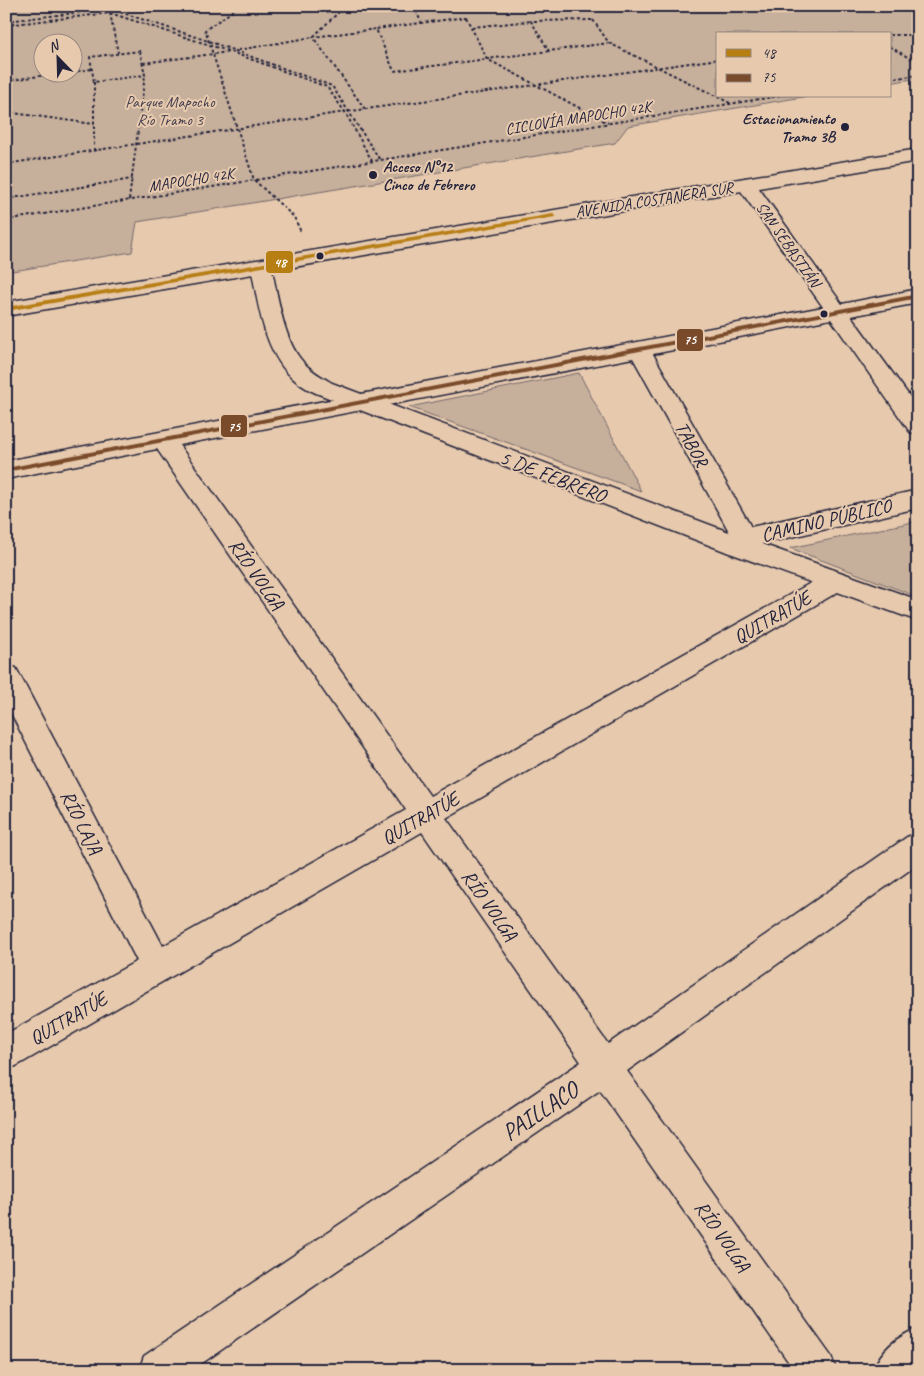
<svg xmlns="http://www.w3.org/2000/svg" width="924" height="1376" font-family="Caveat,sans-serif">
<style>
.green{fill:#c6af9b;stroke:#74686b;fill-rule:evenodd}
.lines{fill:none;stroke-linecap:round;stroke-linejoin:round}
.minor-casing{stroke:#22223b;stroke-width:3}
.tertiary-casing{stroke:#22223b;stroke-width:3}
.secondary-casing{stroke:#22223b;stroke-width:3}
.path{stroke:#22223b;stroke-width:2;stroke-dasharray:3 2.5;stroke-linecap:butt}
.minor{fill:#e7caae;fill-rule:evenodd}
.tertiary{fill:#e7caae;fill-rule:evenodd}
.secondary{fill:#e7caae;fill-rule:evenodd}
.bus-1-casing{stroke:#e7caae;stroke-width:3}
.bus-2-casing{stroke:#e7caae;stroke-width:3}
.bus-1{fill:#b77e12;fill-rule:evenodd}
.bus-2{fill:#7a4b2a;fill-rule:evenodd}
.poi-dot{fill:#22223b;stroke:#e7caae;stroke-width:2}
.labels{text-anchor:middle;stroke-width:4;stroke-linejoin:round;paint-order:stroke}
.far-park-label{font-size:16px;fill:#433e4e;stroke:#e7caae}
.far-street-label{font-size:16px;fill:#22223b;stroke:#e7caae}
.far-poi-label{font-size:16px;font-weight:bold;fill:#22223b;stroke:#e7caae;text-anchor:end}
.street-label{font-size:20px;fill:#22223b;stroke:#e7caae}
.near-street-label{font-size:24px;fill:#22223b;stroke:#e7caae}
.line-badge{stroke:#e7caae;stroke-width:2}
.badge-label{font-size:14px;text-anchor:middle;font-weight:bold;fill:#fff}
</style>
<rect width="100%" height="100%" fill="#e7caae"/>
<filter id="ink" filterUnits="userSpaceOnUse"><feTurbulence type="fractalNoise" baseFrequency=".02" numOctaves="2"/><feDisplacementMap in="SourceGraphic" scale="10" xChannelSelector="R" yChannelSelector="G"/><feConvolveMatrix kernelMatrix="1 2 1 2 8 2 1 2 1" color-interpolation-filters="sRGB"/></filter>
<g filter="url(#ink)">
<!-- green -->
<path class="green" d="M6,6h912v72l-28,5v-49h-172v62h91l-181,30 -13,17 -478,79 -5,30 -126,20zM42,42h30v30h-30z
M579,373l62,118 -232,-84z
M918,521v76l-128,-49z"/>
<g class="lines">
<!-- minor casing -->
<g class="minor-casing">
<path id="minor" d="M746,178l7,2 89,124 76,-15v14l-67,13 67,92v26l-8,-2 -79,-113 -178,35 98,173 167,-37v18l-165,38c-9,7 -15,9 -26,6l-4,-7 8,-10 -98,-177 -454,87 251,351 395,-221 9,-3 9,3 4,7 -4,7 -397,229 162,226 299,-207 11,-4v31l-291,207 204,285 5,14h-42l-194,-280 -408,280h-53l5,-14 437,-294 -159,-230 -404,233 -12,5v-36l131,-73 -131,-258v-38l10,3 147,278 243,-136 -249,-361 -151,30v-18l817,-154 -87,-123 3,-4z
M918,1328v42h-45c8,-20 25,-34 45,-42z"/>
</g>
<!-- tertiary casing -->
<g class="tertiary-casing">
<path id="tertiary" d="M261,260l7,1 3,5c7,29 12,74 32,96 8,9 19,15 29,21l413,155 173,62v21l-191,-69 -411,-159c-7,-3 -14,-7 -20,-12 -32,-26 -38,-77 -45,-115l3,-5z"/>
</g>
<!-- secondary casing -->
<g class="secondary-casing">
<path id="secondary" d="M918,149v12l-912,155v-14z"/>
</g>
<!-- path -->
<path class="path" d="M232,6l2,4 -29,20 49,150 40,37 7,15
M414,6l7,16
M110,13l8,40
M466,17l21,42 -93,12 -18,-42z
M593,20l16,23 -60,8 -18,-30z
M6,21l105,-12 97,32 124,45 48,74
M6,25l104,-12 121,39 96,35 18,25 373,-53
M472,27l59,-6
M890,35h28
M609,43l123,61
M890,47l25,14 3,-1
M238,50l75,-13 32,-31
M140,51l5,24 -51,7 -4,-25z
M549,51l-62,8 121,64
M143,63l86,-11
M72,72l20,-3
M890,79l28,-4
M6,81l60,-9
M94,82v69
M365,109l-52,-72 63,-8
M6,112l88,12
M6,164l339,-52 27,49
M6,199l126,-20
M129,200l16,-125
M6,220l773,-124"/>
<!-- minor -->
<use href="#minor" class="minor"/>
<!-- tertiary -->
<use href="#tertiary" class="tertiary"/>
<!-- secondary -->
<use href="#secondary" class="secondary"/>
<!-- bus-1 casing -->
<g class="bus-1-casing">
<path id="bus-1" d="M553,214l3,2 -1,1 -549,94v-4z"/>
</g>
<!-- bus-2 casing -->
<g class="bus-2-casing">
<path id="bus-2" d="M918,294v4l-912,174v-4z"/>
</g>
<!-- bus-1 -->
<use href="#bus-1" class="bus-1"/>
<!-- bus-2 -->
<use href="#bus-2" class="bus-2"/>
</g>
</g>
<!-- markers -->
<g class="poi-dot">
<circle cx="845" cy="127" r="5"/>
<circle cx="373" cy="175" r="5"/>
<circle cx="320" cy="256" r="4.5"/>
<circle cx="824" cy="314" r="4.5"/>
</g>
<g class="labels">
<!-- far-park labels -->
<g class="far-park-label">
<text x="170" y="107">Parque Mapocho<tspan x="170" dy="18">Río Tramo 3</tspan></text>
</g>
<!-- far-street labels -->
<g class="far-street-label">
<text transform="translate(578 117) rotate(-9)" y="6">CICLOVÍA MAPOCHO 42K</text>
<text transform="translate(191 179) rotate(-9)" y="6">MAPOCHO 42K</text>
<text transform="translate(654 199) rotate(-9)" y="6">AVENIDA COSTANERA SUR</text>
<text transform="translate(789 244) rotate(55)" y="6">SAN SEBASTIÁN</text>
</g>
<!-- far-poi labels -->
<g class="far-poi-label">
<text x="835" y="124">Estacionamiento<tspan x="835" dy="18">Tramo 3B</tspan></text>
<text x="383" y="172" text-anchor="start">Acceso N°12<tspan x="383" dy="18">Cinco de Febrero</tspan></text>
</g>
<!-- street labels -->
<g class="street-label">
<text transform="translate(692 444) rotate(61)" y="7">TABOR</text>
<text transform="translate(553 476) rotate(21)" y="7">5 DE FEBRERO</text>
<text transform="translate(826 520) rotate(-13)" y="7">CAMINO PÚBLICO</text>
<text transform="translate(257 574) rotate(55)" y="7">RÍO VOLGA</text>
<text transform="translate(772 617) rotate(-30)" y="7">QUITRATÚE</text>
<text transform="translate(420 818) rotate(-30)" y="7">QUITRATÚE</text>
<text transform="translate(82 822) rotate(63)" y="7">RÍO LAJA</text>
<text transform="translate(490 905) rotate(55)" y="7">RÍO VOLGA</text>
<text transform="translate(68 1018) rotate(-30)" y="7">QUITRATÚE</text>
<text transform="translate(723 1236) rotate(55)" y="7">RÍO VOLGA</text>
</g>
<!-- near-street labels -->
<g class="near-street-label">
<text transform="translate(540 1111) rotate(-34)" y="8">PAILLACO</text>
</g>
</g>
<g class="line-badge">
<rect x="265" y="250" width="29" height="24" rx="5" fill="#b77e12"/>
<rect x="676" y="328" width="28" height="24" rx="5" fill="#7a4b2a"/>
<rect x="220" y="414" width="28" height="24" rx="5" fill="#7a4b2a"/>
</g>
<g class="badge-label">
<text x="280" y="267">48</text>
<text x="690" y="344">75</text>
<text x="234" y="431">75</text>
</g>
<!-- margin -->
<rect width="924" height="1376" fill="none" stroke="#e7caae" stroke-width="25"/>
<rect x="12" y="12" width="899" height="1351" fill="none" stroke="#22223b" stroke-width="2" filter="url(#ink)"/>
<!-- legend -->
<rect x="716" y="32" width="175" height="65" fill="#e7caae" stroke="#988780"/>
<rect x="726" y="49" width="25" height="8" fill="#b77e12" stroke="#988780"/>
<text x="762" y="58" font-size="15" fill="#22223b">48</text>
<rect x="726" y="74" width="25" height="8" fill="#7a4b2a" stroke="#988780"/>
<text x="762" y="82" font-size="15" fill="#22223b">75</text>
<!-- north arrow -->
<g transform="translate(58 58) rotate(337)"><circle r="24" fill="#e7caae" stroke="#988780"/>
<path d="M0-4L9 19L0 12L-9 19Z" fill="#22223b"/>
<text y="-8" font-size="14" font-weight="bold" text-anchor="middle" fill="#22223b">N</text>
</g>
</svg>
